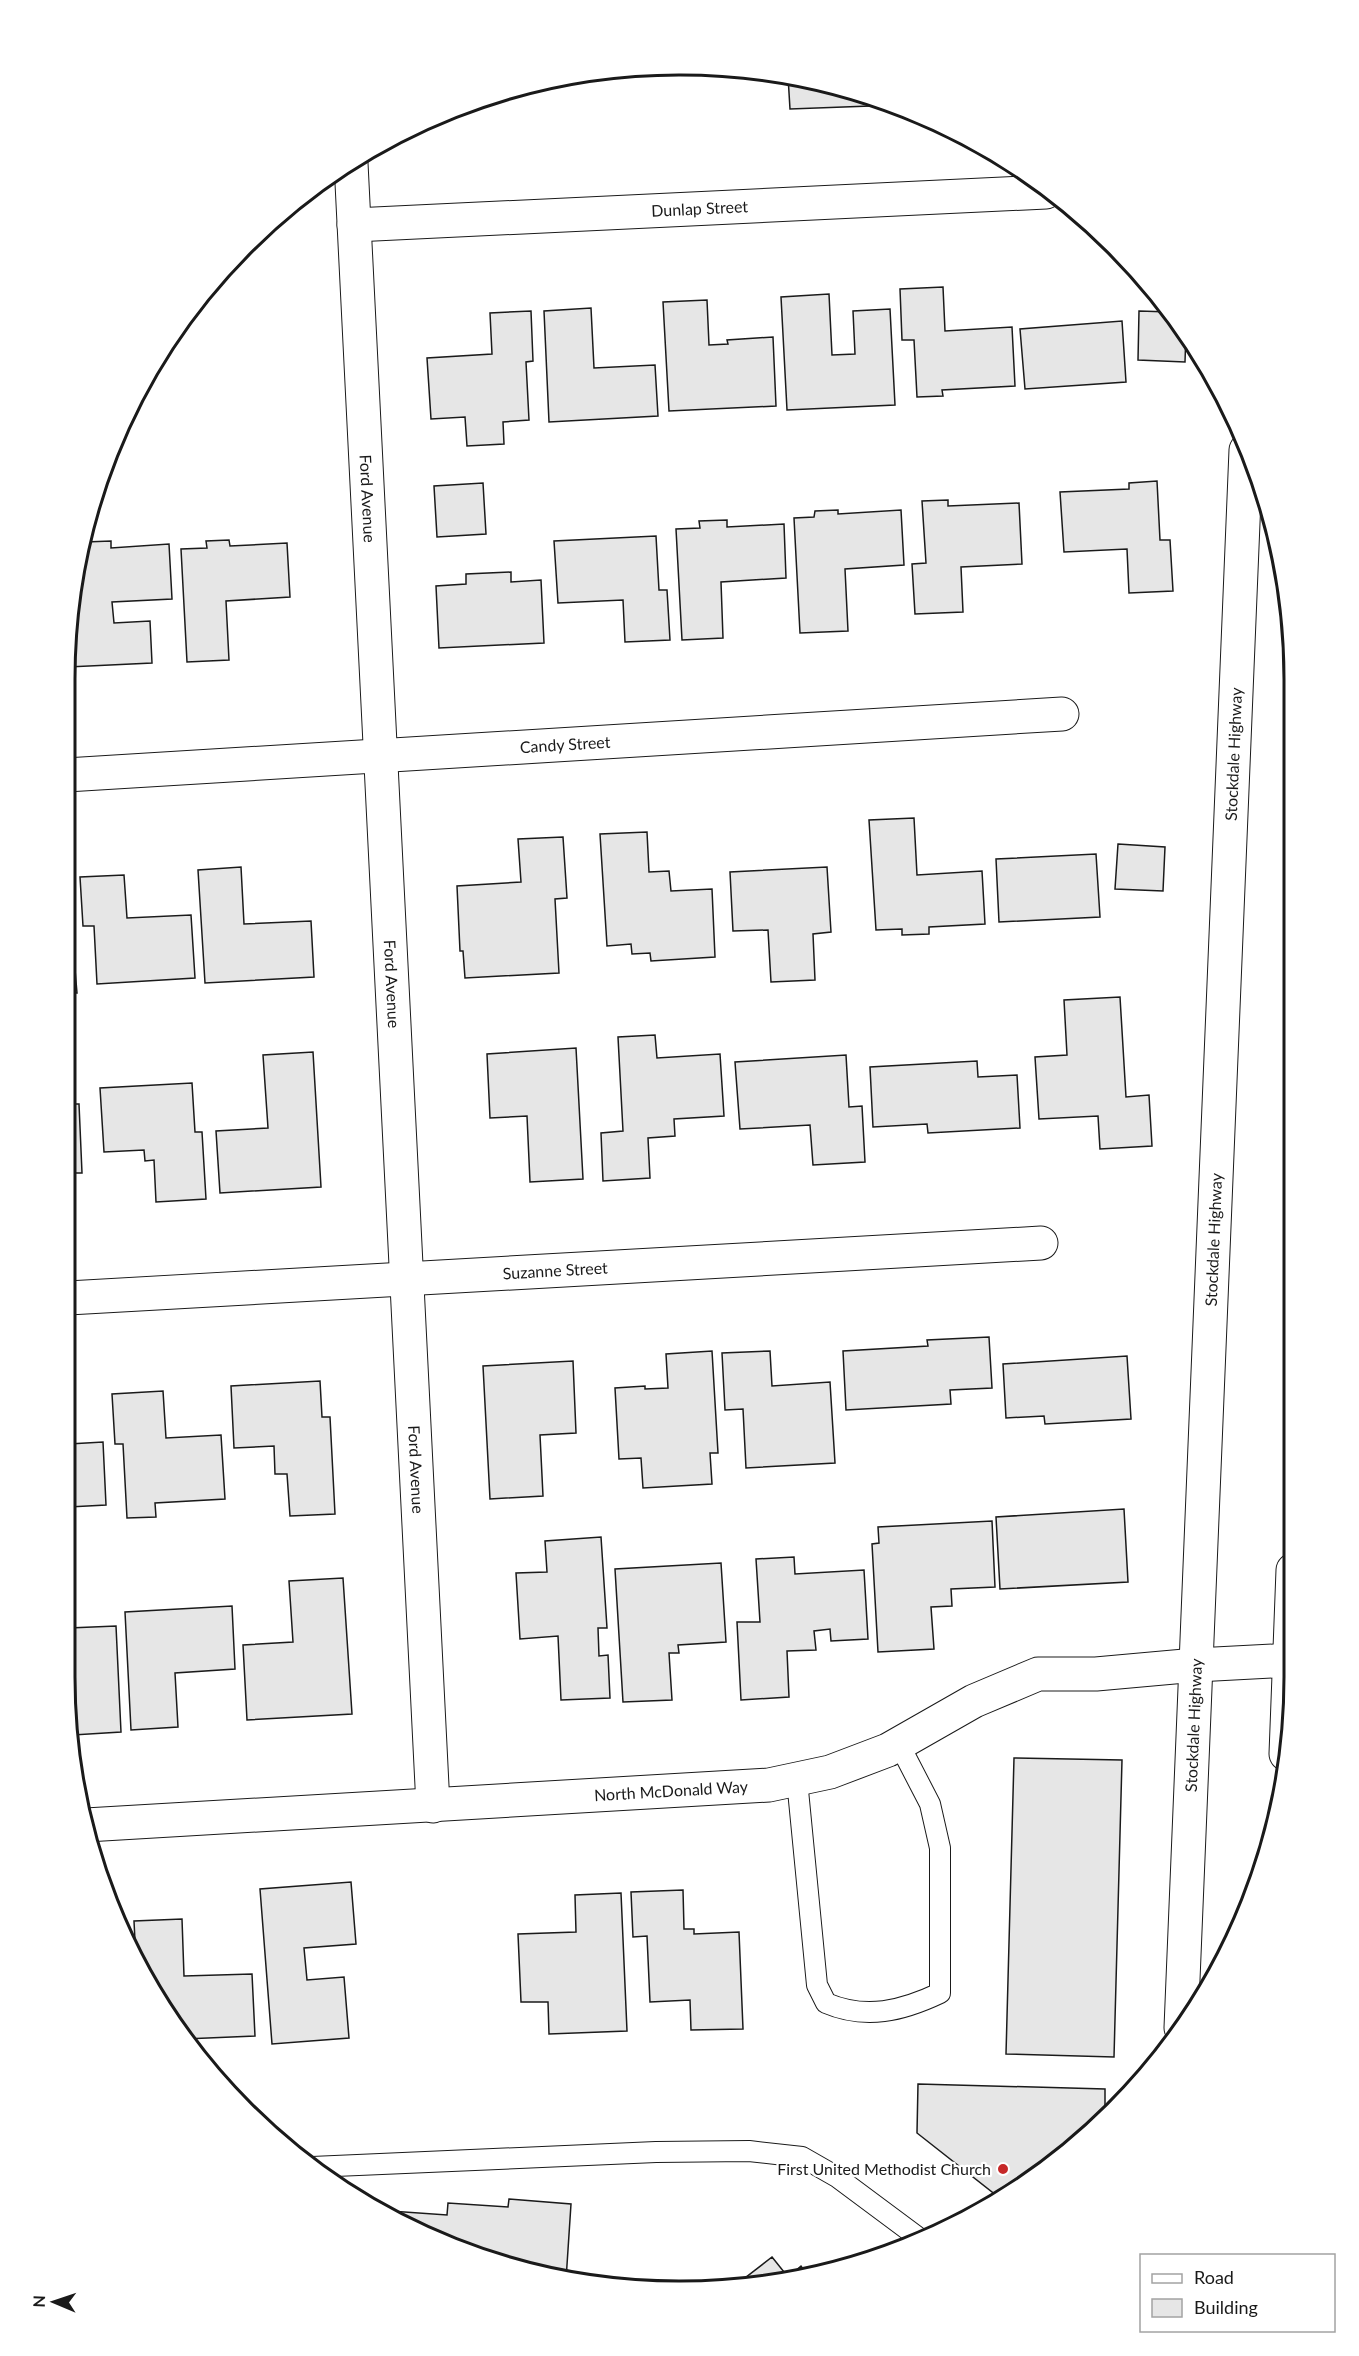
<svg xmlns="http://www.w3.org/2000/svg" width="1359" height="2356" font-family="Lato,sans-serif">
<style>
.building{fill:#e6e6e6;stroke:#1a1a1a;stroke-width:1.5}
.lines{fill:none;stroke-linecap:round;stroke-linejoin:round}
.service-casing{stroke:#1a1a1a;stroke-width:22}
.minor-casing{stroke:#1a1a1a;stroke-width:35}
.secondary-casing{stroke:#1a1a1a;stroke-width:35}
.service{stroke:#fff;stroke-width:20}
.minor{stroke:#fff;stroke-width:33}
.secondary{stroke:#fff;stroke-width:33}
.poi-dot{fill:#c62828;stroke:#fff;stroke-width:2}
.labels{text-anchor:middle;stroke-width:4.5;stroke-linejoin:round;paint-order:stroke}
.street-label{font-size:16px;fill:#1a1a1a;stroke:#fff}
.poi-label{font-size:16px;fill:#1a1a1a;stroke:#fff;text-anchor:end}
.rim{fill:none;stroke:#1a1a1a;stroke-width:3}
</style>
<rect width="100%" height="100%" fill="#fff"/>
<!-- building -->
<path class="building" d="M788,76l81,19 1,11 -80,3z
M943,287l2,44 67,-4 3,59 -73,4 1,6 -26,1 -3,-57h-12l-2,-51z
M829,294l3,61 23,-1 -2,-43 37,-2 5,96 -108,5 -6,-113z
M707,300l2,45 19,-1 -1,-4 46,-3 3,69 -107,5 -6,-109z
M591,308l3,60 61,-3 3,51 -109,6 -5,-111z
M531,311l2,50 -7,1 3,58 -26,2 1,22 -37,2 -2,-29 -34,2 -4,-61 65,-4 -2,-41z
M1139,311l31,1 16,20 -1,30 -47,-2z
M1122,321l4,61 -101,7 -5,-60z
M1157,481l3,59h10l3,51 -44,2 -2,-44 -63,3 -4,-60 69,-3v-6z
M483,483l3,51 -49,3 -3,-51z
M948,500v6l71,-3 3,61 -61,3 2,45 -48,2 -3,-50 14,-1 -4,-62z
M838,510v4l63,-4 3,55 -59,4 3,62 -48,2 -6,-115 20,-1 1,-6z
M727,520v7l57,-3 2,54 -65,4 2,56 -41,2 -6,-111 24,-1 -1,-7z
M656,536l3,54h8l3,50 -45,2 -2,-42 -65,3 -4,-62z
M229,540l1,6 57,-3 3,54 -64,4 3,59 -42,2 -6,-113 26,-1 -1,-7z
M111,541v7l58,-4 3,55 -60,3 2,21 36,-2 2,42 -84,4 -2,-31 19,-94z
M511,572v10l30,-2 3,63 -105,5 -3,-62 30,-2v-10z
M914,818l3,57 65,-4 3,53 -56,3v7l-27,1v-6l-26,1 -7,-110z
M647,832l2,40 20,-1 2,20 41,-2 3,68 -64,4 -1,-8 -18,1 -1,-10 -24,2 -7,-112z
M563,837l4,61 -12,1 4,74 -94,5 -2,-27h-3l-3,-65 64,-4 -3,-43z
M1118,844l47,3 -2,44 -48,-2z
M1096,854l4,63 -101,5 -3,-63z
M241,867l3,57 67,-3 3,56 -109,6 -7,-113z
M827,867l4,65 -18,2 2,46 -44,2 -3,-52 -35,1 -3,-59z
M124,875l3,43 64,-3 4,63 -98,6 -3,-58h-11l-3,-49z
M68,887l9,106h-10v-105z
M1120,997l6,100 23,-2 3,51 -52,3 -2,-33 -59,3 -4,-62 32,-2 -3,-55z
M655,1035l2,23 63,-4 4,62 -50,3 1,17 -27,2 2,40 -47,3 -2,-48 22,-2 -5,-94z
M576,1048l7,131 -53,3 -3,-66 -37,2 -3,-64z
M313,1052l8,135 -101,6 -4,-62 52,-3 -5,-73z
M846,1055l3,52 13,-1 3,56 -52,3 -3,-40 -70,4 -5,-67z
M977,1061l1,16 39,-2 3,53 -92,5 -1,-9 -54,3 -3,-60z
M192,1083l3,49h7l4,67 -50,3 -2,-42 -9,1 -1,-11 -40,2 -4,-64z
M67,1104h12l3,69h-14z
M989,1337l3,51 -42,2 1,14 -105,6 -3,-59 85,-5 -1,-6z
M712,1351l6,102h-8l2,31 -69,4 -2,-30 -22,1 -4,-71 30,-2v3l23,-1 -2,-34z
M770,1351l2,35 58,-4 5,81 -89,5 -3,-59 -18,1 -3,-57z
M1127,1356l4,63 -86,5 -1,-8 -38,2 -3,-54z
M573,1361l3,72 -36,2 3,61 -53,3 -7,-133z
M320,1381l2,36h8l5,97 -45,2 -3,-42h-12l-1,-28 -40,2 -3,-62z
M163,1391l3,47 55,-3 4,64 -70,4 1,14 -29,1 -4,-74h-8l-3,-50z
M103,1442l3,63 -37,2v-63z
M1124,1509l4,73 -128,7 -4,-72z
M992,1521l3,66 -44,2 1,17 -21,1 3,42 -56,3 -6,-108 7,-1 -1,-16z
M601,1537l6,91h-9l1,28 9,-1 2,43 -49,2 -3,-64 -38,3 -4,-66 31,-1 -2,-31z
M794,1557l1,17 69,-4 4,69 -37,2 -1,-12 -16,2 2,19 -29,1 2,46 -48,3 -4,-78h23l-4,-63z
M721,1563l5,79 -48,3 1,8h-10l3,47 -49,2 -8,-133z
M343,1578l9,136 -105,6 -4,-75 50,-3 -4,-61z
M232,1606l3,63 -60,4 3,54 -47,3 -6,-118z
M116,1626l5,106 -48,3 -4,-107z
M1014,1758l108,2 -8,297 -108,-3z
M351,1882l5,62 -52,4 3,32 37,-3 5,61 -77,6 -12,-155z
M683,1890l1,39h10v5l45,-2 4,97 -52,1 -1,-30 -40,2 -3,-66 -14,1 -2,-45z
M621,1893l6,138 -78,3 -1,-32h-27l-3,-68 58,-2 -1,-37z
M182,1919l2,57 68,-2 3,62 -71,3 -48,-78 -2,-40z
M918,2084l187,5v30l-20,20 -84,60 -84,-66z
M509,2199l62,5 -5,76 -46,-10 -112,-42 -32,-18 71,5 1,-12 60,4z
M772,2257l16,20 13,-11 8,11 -58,9 -6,-8z"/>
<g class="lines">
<!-- service casing -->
<g class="service-casing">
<path id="service" d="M797,1780l20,205 9,18c40,17 76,8 114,-10v-145l-10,-44 -31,-60
M312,2167l344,-15 93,-1 53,6 35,20 86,64"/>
</g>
<!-- minor casing -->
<g class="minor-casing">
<g id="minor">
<path id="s1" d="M351,163l82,1643"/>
<path id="s2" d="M354,225l692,-33"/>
<path id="s3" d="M66,775l996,-61"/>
<path id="s4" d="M68,1298l973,-55"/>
<path id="s5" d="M86,1825l683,-40 61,-13 58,-22 86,-49 64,-27h58l100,-9 97,-5"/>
</g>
</g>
<!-- secondary casing -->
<g class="secondary-casing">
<g id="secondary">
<path d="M1286,1754l7,-184"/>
<path id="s6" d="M1181,2028l65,-1578"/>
</g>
</g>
<!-- service -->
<use href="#service" class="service"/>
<!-- minor -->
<use href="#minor" class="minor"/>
<!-- secondary -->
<use href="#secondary" class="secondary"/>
</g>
<!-- markers -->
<circle class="poi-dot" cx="1003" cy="2169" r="6"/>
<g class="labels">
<!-- street labels -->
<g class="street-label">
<text dy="6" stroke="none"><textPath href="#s2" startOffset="346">Dunlap Street</textPath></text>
<text dy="6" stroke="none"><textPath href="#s1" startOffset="336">Ford Avenue</textPath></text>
<text dy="6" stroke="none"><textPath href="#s3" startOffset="500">Candy Street</textPath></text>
<text dy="6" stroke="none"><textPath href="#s6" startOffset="1275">Stockdale Highway</textPath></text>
<text dy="6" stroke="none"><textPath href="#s1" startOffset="822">Ford Avenue</textPath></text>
<text dy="6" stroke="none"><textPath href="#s6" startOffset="789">Stockdale Highway</textPath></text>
<text dy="6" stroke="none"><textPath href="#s4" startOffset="488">Suzanne Street</textPath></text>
<text dy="6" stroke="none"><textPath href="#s1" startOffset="1308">Ford Avenue</textPath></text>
<text dy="6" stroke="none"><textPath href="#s6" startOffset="303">Stockdale Highway</textPath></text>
<text dy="6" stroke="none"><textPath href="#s5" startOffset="586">North McDonald Way</textPath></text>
</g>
<!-- poi labels -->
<g class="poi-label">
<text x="991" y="2175">First United Methodist Church</text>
</g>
</g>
<!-- crop -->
<path d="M0 0H1359V2356H0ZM679 75H680A604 604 0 0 1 1284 679V1677A604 604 0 0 1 680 2281H679A604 604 0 0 1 75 1677V679A604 604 0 0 1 679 75Z" fill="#fff" fill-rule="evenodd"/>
<path class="rim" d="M679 75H680A604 604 0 0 1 1284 679V1677A604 604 0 0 1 680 2281H679A604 604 0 0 1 75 1677V679A604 604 0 0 1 679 75Z"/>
<!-- legend -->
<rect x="1140" y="2254" width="195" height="78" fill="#ffffff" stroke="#a3a3a3" stroke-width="1.5"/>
<rect x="1152" y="2274" width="30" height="9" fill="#ffffff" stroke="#a3a3a3" stroke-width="1.5"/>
<text x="1194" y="2284" font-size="18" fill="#1a1a1a">Road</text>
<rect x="1152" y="2299" width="30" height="18" fill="#e6e6e6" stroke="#a3a3a3" stroke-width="1.5"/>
<text x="1194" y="2314" font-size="18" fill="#1a1a1a">Building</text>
<!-- north arrow -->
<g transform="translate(54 2302) rotate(272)" stroke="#ffffff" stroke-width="4.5" paint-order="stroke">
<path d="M0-4.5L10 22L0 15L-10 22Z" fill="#1a1a1a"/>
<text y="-9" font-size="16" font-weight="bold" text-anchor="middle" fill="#1a1a1a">N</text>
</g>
</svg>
